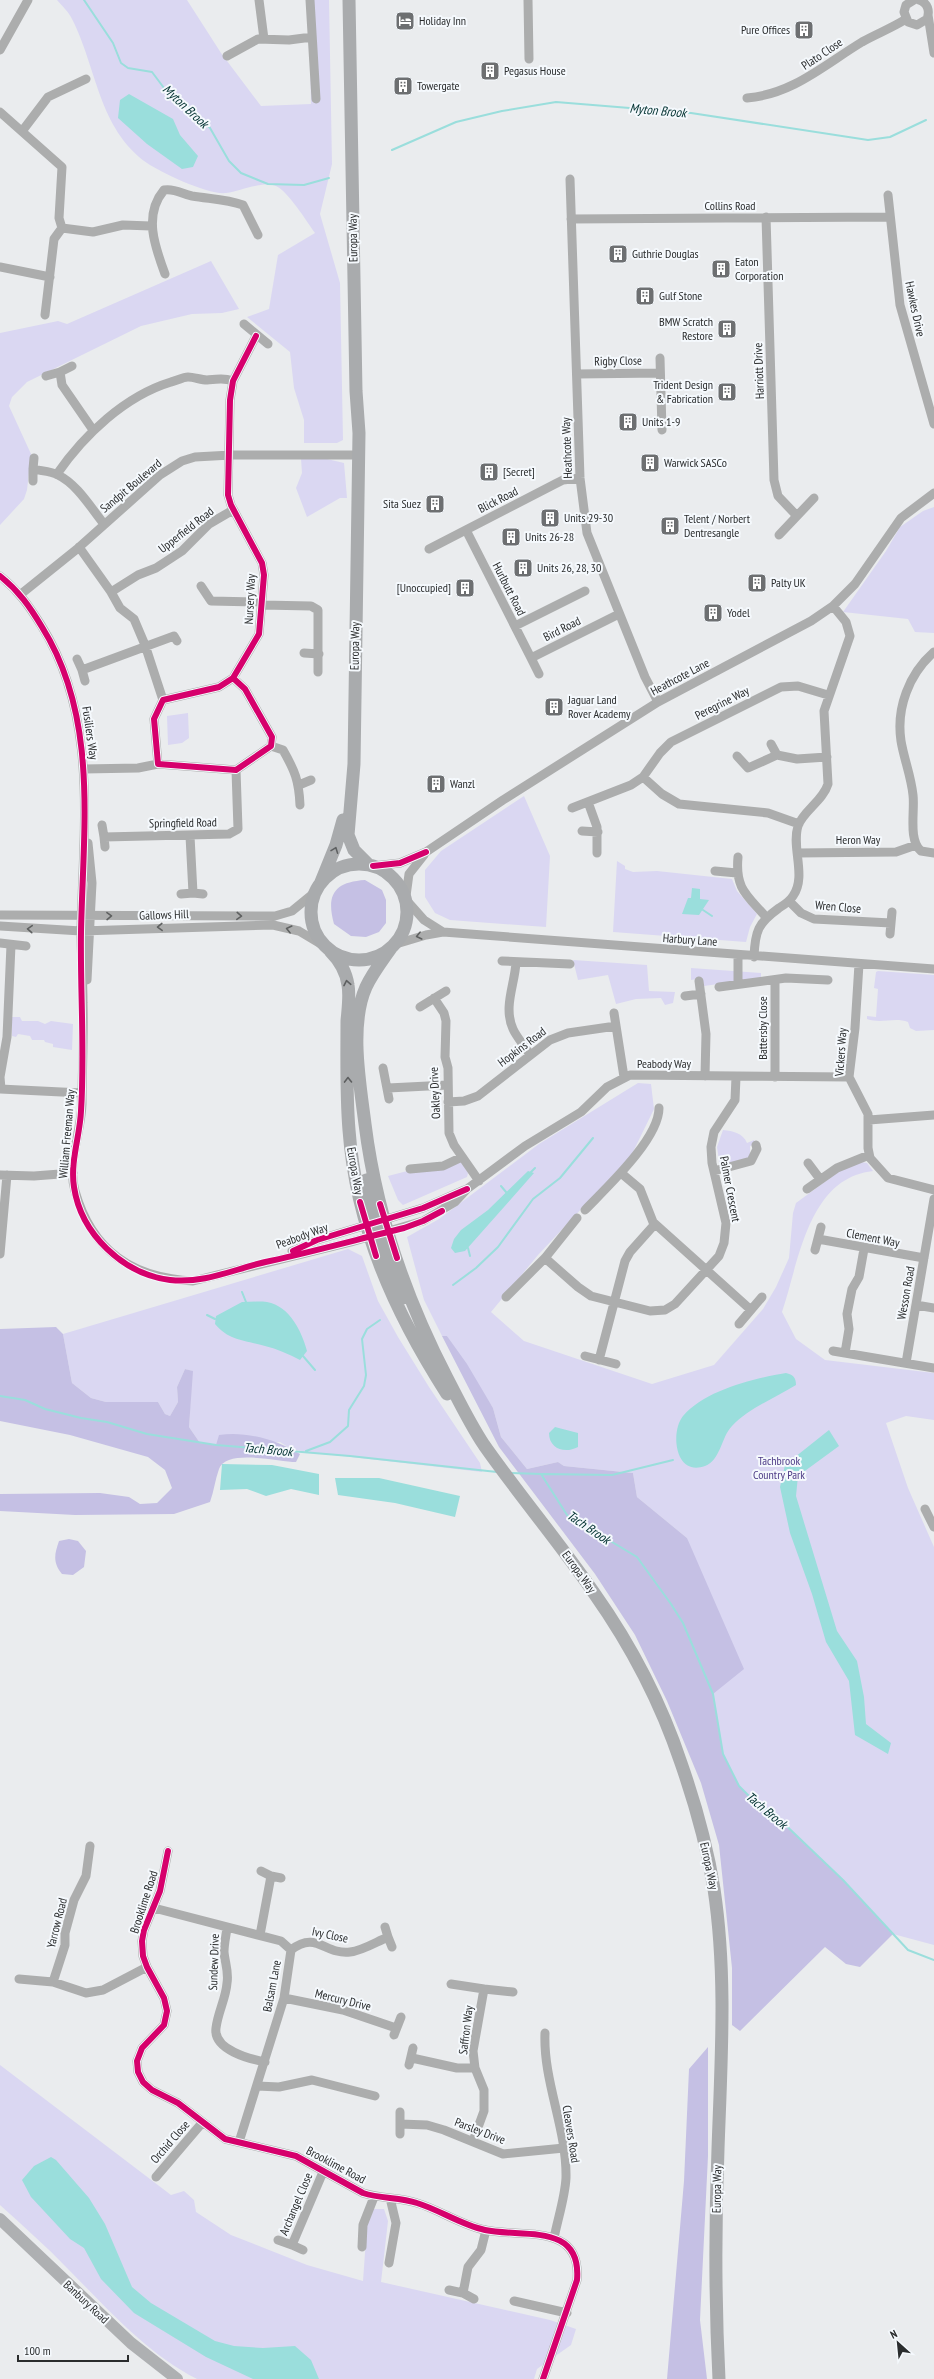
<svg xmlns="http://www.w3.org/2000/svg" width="934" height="2379" font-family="'PT Sans Narrow',sans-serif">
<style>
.green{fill:#dad7f2}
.forest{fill:#c5c0e4}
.water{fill:#9adedc}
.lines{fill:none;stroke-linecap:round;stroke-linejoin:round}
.stream{stroke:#9adedc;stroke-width:2}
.minor{stroke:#acadad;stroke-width:9}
.major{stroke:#aeb0b2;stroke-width:12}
.highway{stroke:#a9abad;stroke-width:13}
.cycleway-casing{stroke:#f5f9fd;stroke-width:8}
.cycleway{stroke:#d6006c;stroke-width:6}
.oneway{stroke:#5d5f60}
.oneway2{stroke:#5e6060}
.labels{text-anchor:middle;stroke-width:4;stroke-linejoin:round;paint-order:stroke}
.poi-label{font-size:12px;fill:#2a2c2d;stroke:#f5f9fd;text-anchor:start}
.street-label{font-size:12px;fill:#2a2c2d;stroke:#f5f9fd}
.park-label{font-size:12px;fill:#4e3c87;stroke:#f5f9fd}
.water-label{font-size:13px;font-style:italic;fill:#003130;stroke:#f5f9fd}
</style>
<rect width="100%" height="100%" fill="#eaecee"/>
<!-- green -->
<path class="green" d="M57,0h130l34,53 40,53 50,-2 -2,-104h20l3,164 -12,50 20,69 3,157 -6,3h-33v-23l-10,-32 -4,-36 -43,-35 22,-8 9,-54 37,-22c-8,-11 -27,-42 -39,-47 -15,-5 -35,5 -50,7 -18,2 -64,-20 -79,-30 -49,-35 -50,-95 -75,-144 -3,-7 -10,-13 -15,-19z
M211,261l28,48 -17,4 -30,1 -51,12 -114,56 -15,15 -3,9 22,48 -4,36 -3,9 -24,26v-192l58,-12 9,3z
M301,459h26l17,4 3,35h-7l-33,19 -11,-29 6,-15z
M934,507v126l-19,-1 -7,-13 -65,-7 43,-61 14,-24 23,-16z
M188,713l1,25 -7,5 -14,2 -1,-29z
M524,796l26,60 -4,71 -96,-7 -15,-7 -10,-16v-27l16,-19z
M617,861l8,5v3l8,3 24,-1 75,8 5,12 20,23 -7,13 -4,15 -133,-10z
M573,960l74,5 2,26 26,1 -2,11 -8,2 -4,-7 -25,1 -20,5 -8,-29 -30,5z
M691,968l70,5v5l-57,8 -2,-8 -11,2z
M878,971l56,4v55l-18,1 -6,-3 -2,-6c-13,-5 -27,2 -41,-3v-3l9,1 2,-28 -4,-1 2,-16z
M12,1017h8l2,4h16l7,3 6,-3 22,3 -1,26 -19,-3v-3l-8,-2 -1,-2h-12l-2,-4 -12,-2 -2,3 -4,-1z
M638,1083l13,1 3,25 -23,47 -93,99 -47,57 33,29 128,43 62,-19 49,-56 13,-22 13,-29 4,-45 3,-10 45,-33 20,-8 6,1 6,8c-65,7 -74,91 -91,141l14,27 29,21 109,13v47l-28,-4 -20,7 22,65 26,59v398l-41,-11 -50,-54 -68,-65 -20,-13 -16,-16 -16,-32 -36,-216 -50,-41 -4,-24 -69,-7 -6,-4 -31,7 -26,-32 -8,-29 -46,-72h-5l-18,-36 -17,-63 32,-18 100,-75z
M723,1130c10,1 20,3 24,13l7,-3 1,4 -5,2v11l-30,9 -3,-19z
M458,1156l10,17 -1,4 -64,28 -5,-5 -10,-24 58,-15z
M348,1249l14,7 16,45 20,36 31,50 51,76 2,9 -174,-20 -17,-3 -11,-7 -64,3 -16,-2 -11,-16 3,-56 -7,-2 -8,18 1,15 -8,14 -5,-2 -7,-12h-52l-15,-4 -19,-15 -9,-49z
M0,2065l171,130 13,-4 10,9 2,12 35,23 76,30 56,16 4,-56 7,-16h10l4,12 -7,61 169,38 26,9 -5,16 -34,24 -3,10h-337c-51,-26 -90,-71 -130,-111 -21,-22 -44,-42 -67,-63z"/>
<!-- forest -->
<path class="forest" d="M365,880l17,10 4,10v23l-7,9 -13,5 -15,-1 -17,-12c-8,-29 0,-42 31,-44z
M56,1327l7,7 9,49 19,15 15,4h52l7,12 5,2 8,-14 -1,-15 8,-18 8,2 -4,56 11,16 16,2 3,-10c28,-4 58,5 81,19l-4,8c-17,0 -70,-14 -77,7 -4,11 -5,22 -9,33l-36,12 -99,1 -75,-4v-17l100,-1 29,4 11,7 17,-1 15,-15 -7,-18 -17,-13 -78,-22 -70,-14v-92z
M442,1336h5l20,28 26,44 8,29 26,32 31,-7 6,4 69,7 4,24 50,41 57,131 -31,25 10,60 16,32 16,16 20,13 68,65 50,54 -33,33 -14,-3 -21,-17 -85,84 -8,-6v-57l-13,-123 -18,-62 -34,-82 -32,-66 -40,-61 -96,-127z
M69,1539l9,2 8,10 -2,16 -11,8 -11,-1c-9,-11 -8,-19 -3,-33z
M708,2047v109l-8,164 7,59h-40l17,-198 5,-112z"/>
<!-- water -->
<path class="water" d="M129,94l44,25 7,16 18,21 -5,11 -11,2 -35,-25 -29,-26 2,-18z
M692,888l8,1v10l9,1 -10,15 -17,-1 6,-16h3z
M528,1171l6,2 -69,78 -10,2 -4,-5 3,-9 7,-9 27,-20z
M242,1302c8,0 17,-1 25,0 23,4 35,30 40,49l-7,9c-11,-6 -23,-11 -35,-14 -20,-6 -36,-5 -50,-22l1,-8z
M786,1373c7,2 10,4 10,12 -21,13 -47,23 -64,41 -11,11 -11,34 -27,40 -30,11 -35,-34 -22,-50 22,-26 72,-38 103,-43z
M555,1427l23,6v14c-13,7 -29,2 -29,-14z
M829,1430l10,16 -41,30 -2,20 41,135 20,30 7,36 2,27 25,19 -3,11 -33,-19 -6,-54 -23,-39 -14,-48 -22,-61 -10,-46 5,-22z
M222,1464l50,1 47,9v21l-28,-6 -25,7 -19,-7 -27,1z
M335,1478h44l81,18 -5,21 -60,-14 -57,-8z
M51,2157l5,3 33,38 16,26 27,63 19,16 64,38 19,5 29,2 32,-2 16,14 8,19h-66l-47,-22 -72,-44 -33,-34 -17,-31 -14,-9 -39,-42 -9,-17 12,-14z"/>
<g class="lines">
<!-- stream -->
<path class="stream" d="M84,0l29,43 8,20 7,5 24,4 15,20 23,16 20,20 19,33 12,12 27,11 36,1 25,-7
M392,150l64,-28 46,-11 54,-9 135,11 177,27 22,-3 36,-17
M703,910l9,6
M531,1172l4,-4
M501,1186l5,6
M468,1248l2,8
M453,1285l23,-17 22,-21 35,-48 27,-21 33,-40
M242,1292l4,10
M207,1315l8,4
M303,1356l12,14
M0,1396l25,4 20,9 36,9 26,4 40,12 69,11 134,11 147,16
M306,1451l24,-9 18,-16 1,-16 15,-24 2,-11 -4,-36 5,-10 13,-9
M511,1473l30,1 26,41 70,42 34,47 12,19 30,71 10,60 16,32 16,16 20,13 68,65 65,70 26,10
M542,1474l70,1 61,-15"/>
<!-- minor -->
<path class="minor" d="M259,0l5,39
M310,0l6,99
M528,0l1,59
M914,0l-8,5 -2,7 4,10 9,3 10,-6c3,-8 1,-16 -8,-19
M928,15l6,38
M0,50l28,-50
M227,56l31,-17 31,1 23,-3
M747,98c46,-4 77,-33 115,-56 14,-8 30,-14 44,-23
M0,112l62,55 -3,51 3,10
M23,130l25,-33 38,-18
M570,179l10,299 7,55 58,144 13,25
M888,195l12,110 34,119
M766,217l8,263 4,16 19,20
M571,219l319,-2
M0,267l50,10
M165,274c-10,-27 -22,-59 -1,-84 11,-2 18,4 28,6 18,3 34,3 51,9l15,30
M45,315l9,-76 8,-11 31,4 30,-7 28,1
M244,324l24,20
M660,358l2,72
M72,366l-12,6 2,13 31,45
M577,374l83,-1
M46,376l14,-4
M34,458l-1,11c8,2 18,2 25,6 19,9 33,33 46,49
M57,474c27,-39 68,-78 114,-92 5,-1 12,-5 17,-5 6,0 13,3 19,3 10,-1 17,-2 26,1
M33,481v-12
M466,530l65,128
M779,535l35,-37
M79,547l32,45 9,16 14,11 11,26 18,55
M429,549l126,-65 8,-4 17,-2
M0,576c18,14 29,30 41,49 58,92 42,203 40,306 0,24 2,48 2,72 1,34 -1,67 -1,101 -1,29 -15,59 -7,87 17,60 57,87 118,90l158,-39 72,-21 32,-19 12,-13 58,-43 56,-34 26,-25 23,-12 219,2
M201,586l10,15 51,1
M111,592l27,-17 18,-7 26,-17 27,-27 24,-14
M21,594l56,-45 83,-74 22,-14 13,-4 36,-2h121
M262,605l49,1 7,4v62
M515,626l70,-35
M934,652c-25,22 -38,56 -33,89 3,18 10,35 12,54 2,16 -5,45 8,56l13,2
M304,653l15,1
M77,659l5,11 92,-34 3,5
M82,670l3,11
M539,674l-8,-16 88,-44
M233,678l12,11 27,48 -1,9 -35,24 -78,-6 -4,-45 9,-19 56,-13 14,-9 26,-44 5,-59 -2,-12 -31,-58 -3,-10 2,-95 3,-19 23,-45
M771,744l6,11
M271,746l12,4c12,21 16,31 17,55
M737,756l11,12 29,-13 20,4 30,-2
M84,769l54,-1 20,-4
M299,785l12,-5
M588,802l9,25v26
M572,808l59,-23 12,-8
M799,824l-31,-11 -89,-9 -17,-10 -19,-17 17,-24 11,-11 110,-55 17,-1 30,9
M102,825l2,12 125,-3 9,-5 -2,-59
M582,831l16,1
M190,836l3,57 10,1
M104,837l1,10
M798,853l98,-1 20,-7
M738,857c-3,32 9,38 28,60
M373,866l27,-3 26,-11 77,-52 155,-98 153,-81 22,-15 22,-22 46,-66 33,-25
M715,871l22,2
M181,894l12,-1
M406,896l3,-22 15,-19
M789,901l12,12 13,6 77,4
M408,902l16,18 19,12
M0,915l275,1 17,-5 22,-18
M0,926l81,5 192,-6 26,6 25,15
M890,934l2,-22
M0,943l26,3
M396,944l30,-9 17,-3 491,37
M738,956v28
M754,957c1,-26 4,-34 25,-49 5,-3 11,-7 14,-12 14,-20 -2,-48 5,-70 5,-15 25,-25 30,-42l-4,-73 26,-75 -4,-14 -13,-16
M502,961l68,3
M516,962c-1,22 -13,45 -3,67 4,9 12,17 17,26
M859,964l-4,64 -6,49 19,37v34l2,10 18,20 46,12
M87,980l5,-97 -4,-40
M775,980v97
M699,981l7,53 -1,42
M719,987l67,-9 42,2
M685,996l16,-2
M434,998l10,15 2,8 -1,36 3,11 1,65 5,12 25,36
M420,1007l26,-16
M614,1013l10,64
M383,1068l6,31
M388,1088l60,-3
M0,1089l82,4
M1,1089l-1,-12 7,-40 4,-92
M448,1102l16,-1 14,-5 72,-56 18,-7 48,-7
M869,1120l65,-5
M808,1163l12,16
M410,1169l33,-3 19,-9
M714,1171l37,-10 6,-12 -1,-4
M621,1173l19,16 13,33 98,88
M0,1175l34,1 39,-3
M807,1189l30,-21 32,-13
M585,1210c22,-23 74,-71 74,-102
M818,1239l106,19
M815,1250l6,-23
M292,1251l25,-11 106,-32 41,-18
M0,1254l7,-79
M545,1258l33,29 13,9 59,15 15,-1 10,-6 44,-48 5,-13 2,-20 -14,-60 -1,-16 3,-15 21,-32 1,-23
M506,1297l39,-39 32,-40
M916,1305l18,3
M739,1324l23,-27
M833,1351l101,17
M845,1353l4,-24 -2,-15 5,-25 7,-12 5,-28
M585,1356l31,8
M599,1360l26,-99 5,-9 25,-28
M906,1363l28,-164
M925,1509l9,18
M168,1851l-8,40 -16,39 -2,11 1,15 4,11 17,31 3,13 -3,14 -22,23 -5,13 1,11 5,10 9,8 26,13 47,36 71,17 67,37c18,6 36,4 54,10 23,7 44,22 68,27 37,8 97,-8 92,50l-34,99
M271,1876l10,2
M154,1908l127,33 10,9 -7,48 -45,144
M385,1927l3,10
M227,1928c-1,8 -3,16 -3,24 1,11 5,20 3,31 -1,15 -9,29 -11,45 -3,22 34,31 49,34
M260,1935l11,-59 -10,-5
M291,1950c25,-20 34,5 59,2 12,-1 26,-10 38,-15l4,10
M19,1979l34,3 33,11 17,-3 44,-23
M53,1982l12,-37v-12l9,-33 12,-24 4,-30
M451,1984l33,5 -11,62 2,17 9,22v21l-11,30
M484,1989l29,3
M284,1998l59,12 53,18
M545,2033c-2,49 22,95 21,145 -1,19 -8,40 -12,60
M394,2035l7,-18
M412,2058l45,10h18
M409,2065l4,-17
M257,2086l22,1 33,-7 63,16
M400,2124l27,1 17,5 59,24 61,-6
M400,2134v-22
M156,2177l46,-54
M278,2240l14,5 31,-73
M292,2245l11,5
M362,2247l1,-22 11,-28
M389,2263l7,-40 -6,-25
M449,2290l14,3 5,-26 13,-17 5,-20
M463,2293l11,6
M514,2301l53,12"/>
<!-- major -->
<path class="major" d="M0,2219l131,124 46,36"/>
<!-- highway -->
<path class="highway" d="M349,0l7,391 3,42 -5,331 -6,71 6,15 15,15
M311 912a48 48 0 1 1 96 0a48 48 0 1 1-96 0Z
M321,882l15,-37 7,-25
M391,948c-9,13 -19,26 -25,39 -17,38 -6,97 -1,137 11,88 41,175 82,254 12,23 23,46 37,67 35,50 75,97 110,148 36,51 67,110 87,170 14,40 26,83 33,126 13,86 7,173 4,260 -3,77 -3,153 1,230
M330,951c9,9 16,20 18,34 2,11 0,24 -1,36 0,36 -1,73 2,109 7,97 46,183 98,264
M366,1180l8,37 -3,16
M384,1219c-13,22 9,58 19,79"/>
<!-- cycleway casing -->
<g class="cycleway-casing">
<path id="cycleway" d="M0,576c19,15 30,31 42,51 57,91 41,202 39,305 -1,59 4,119 0,179 -1,25 -11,50 -7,76 7,47 49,87 96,93 36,4 66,-12 100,-19 45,-10 89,-22 134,-33l19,-7 19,-10
M233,678l12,11 27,48 -1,9 -35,24 -78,-6 -4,-45 9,-19 56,-13 14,-9 26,-44 5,-59 -2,-12 -31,-58 -3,-10 2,-95 3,-19 23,-45
M373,866l27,-3 26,-11
M360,1202l16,54
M380,1204l17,54
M293,1251l24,-11 106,-32 44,-19
M168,1851l-8,40 -16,39 -2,11 1,15 4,11 17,31 3,13 -3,14 -22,23 -5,13 1,11 5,10 9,8 26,13 47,36 71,17 67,37c18,6 36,4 54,10 23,7 44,22 68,27 37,8 97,-8 92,50l-34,99"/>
</g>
<!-- cycleway -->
<use href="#cycleway" class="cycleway"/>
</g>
<!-- one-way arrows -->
<defs><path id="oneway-chevron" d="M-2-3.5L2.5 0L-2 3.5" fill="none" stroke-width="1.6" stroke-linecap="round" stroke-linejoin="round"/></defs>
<g class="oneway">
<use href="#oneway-chevron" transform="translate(335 850) rotate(-69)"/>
<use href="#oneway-chevron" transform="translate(347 983) rotate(-101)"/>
<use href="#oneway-chevron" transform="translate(348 1080) rotate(-91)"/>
</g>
<g class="oneway2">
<use href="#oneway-chevron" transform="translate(109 916) rotate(-1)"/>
<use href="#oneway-chevron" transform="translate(239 916) rotate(3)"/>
<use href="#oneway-chevron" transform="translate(160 927) rotate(178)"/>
<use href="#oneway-chevron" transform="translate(30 929) rotate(-176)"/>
<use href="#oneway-chevron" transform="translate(289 929) rotate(-166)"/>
<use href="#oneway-chevron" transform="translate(419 936) rotate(166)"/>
</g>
<!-- icons -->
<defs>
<g id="hotel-square" transform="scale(1)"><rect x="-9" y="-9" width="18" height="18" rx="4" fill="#6d6f71" stroke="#f5f9fd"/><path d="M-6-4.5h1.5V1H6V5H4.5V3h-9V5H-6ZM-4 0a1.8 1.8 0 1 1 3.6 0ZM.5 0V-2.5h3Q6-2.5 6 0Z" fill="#fff"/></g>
<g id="building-square" transform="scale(1)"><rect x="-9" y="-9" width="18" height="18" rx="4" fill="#6d6f71" stroke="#f5f9fd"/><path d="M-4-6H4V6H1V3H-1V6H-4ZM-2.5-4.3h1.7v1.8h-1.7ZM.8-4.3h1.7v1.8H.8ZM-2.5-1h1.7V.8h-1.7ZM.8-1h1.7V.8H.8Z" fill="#fff"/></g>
</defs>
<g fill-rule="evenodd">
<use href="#hotel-square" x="405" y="21"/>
<use href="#building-square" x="804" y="30"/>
<use href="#building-square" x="490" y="71"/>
<use href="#building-square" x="403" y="86"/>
<use href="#building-square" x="618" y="254"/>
<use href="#building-square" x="721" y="269"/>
<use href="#building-square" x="645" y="296"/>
<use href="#building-square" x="727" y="329"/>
<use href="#building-square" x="727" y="392"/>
<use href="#building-square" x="628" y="422"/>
<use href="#building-square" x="650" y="463"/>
<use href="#building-square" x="489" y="472"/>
<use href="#building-square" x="435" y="504"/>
<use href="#building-square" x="550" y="518"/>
<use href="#building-square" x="670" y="526"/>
<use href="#building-square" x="511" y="537"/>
<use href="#building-square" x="523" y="568"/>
<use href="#building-square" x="757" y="583"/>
<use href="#building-square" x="465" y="588"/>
<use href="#building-square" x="713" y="613"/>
<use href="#building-square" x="554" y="707"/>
<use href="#building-square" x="436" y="784"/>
</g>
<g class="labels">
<!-- poi labels -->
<g class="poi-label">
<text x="419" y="25">Holiday Inn</text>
<text x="790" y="34" text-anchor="end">Pure Offices</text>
<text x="504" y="75">Pegasus House</text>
<text x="417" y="90">Towergate</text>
<text x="632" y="258">Guthrie Douglas</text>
<text x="735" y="266">Eaton<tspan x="735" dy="14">Corporation</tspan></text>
<text x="659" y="300">Gulf Stone</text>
<text x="713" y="326" text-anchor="end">BMW Scratch<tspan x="713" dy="14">Restore</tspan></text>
<text x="713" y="389" text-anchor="end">Trident Design<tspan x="713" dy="14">&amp; Fabrication</tspan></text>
<text x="642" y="426">Units 1-9</text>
<text x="664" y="467">Warwick SASCo</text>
<text x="503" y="476">[Secret]</text>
<text x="421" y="508" text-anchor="end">Sita Suez</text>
<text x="564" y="522">Units 29-30</text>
<text x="684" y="523">Telent / Norbert<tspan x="684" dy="14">Dentresangle</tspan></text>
<text x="525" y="541">Units 26-28</text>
<text x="537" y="572">Units 26, 28, 30</text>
<text x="771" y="587">Palty UK</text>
<text x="451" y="592" text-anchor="end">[Unoccupied]</text>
<text x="727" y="617">Yodel</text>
<text x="568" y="704">Jaguar Land<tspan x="568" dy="14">Rover Academy</tspan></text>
<text x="450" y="788">Wanzl</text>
</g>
<!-- street labels -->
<g class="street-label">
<text transform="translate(822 54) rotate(-34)" y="4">Plato Close</text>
<text x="730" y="210">Collins Road</text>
<text transform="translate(353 238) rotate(-91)" y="4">Europa Way</text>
<text transform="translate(915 309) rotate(78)" y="4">Hawkes Drive</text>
<text transform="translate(618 361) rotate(-1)" y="4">Rigby Close</text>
<text transform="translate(759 371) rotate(-92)" y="4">Harriott Drive</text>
<text transform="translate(567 448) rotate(-92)" y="4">Heathcote Way</text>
<text transform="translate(131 486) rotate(-40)" y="4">Sandpit Boulevard</text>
<text transform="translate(498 500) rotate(-27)" y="4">Blick Road</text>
<text transform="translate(186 530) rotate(-38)" y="4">Upperfield Road</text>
<text transform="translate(509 589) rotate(63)" y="4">Hurlbutt Road</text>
<text transform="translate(250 599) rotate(-87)" y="4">Nursery Way</text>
<text transform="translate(562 629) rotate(-27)" y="4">Bird Road</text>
<text transform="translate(355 646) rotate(-89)" y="4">Europa Way</text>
<text transform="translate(680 677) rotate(-28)" y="4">Heathcote Lane</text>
<text transform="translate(722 703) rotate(-27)" y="4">Peregrine Way</text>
<text transform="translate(90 733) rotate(82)" y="4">Fusiliers Way</text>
<text transform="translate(183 823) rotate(-1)" y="4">Springfield Road</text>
<text x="858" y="844">Heron Way</text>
<text transform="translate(838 907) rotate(5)" y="4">Wren Close</text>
<text transform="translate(164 915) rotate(-2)" y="4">Gallows Hill</text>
<text transform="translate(690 940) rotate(4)" y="4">Harbury Lane</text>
<text transform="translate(763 1028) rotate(-90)" y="4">Battersby Close</text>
<text transform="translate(522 1047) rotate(-37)" y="4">Hopkins Road</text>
<text transform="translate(841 1052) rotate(-86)" y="4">Vickers Way</text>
<text x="664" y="1068">Peabody Way</text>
<text transform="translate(435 1093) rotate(-93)" y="4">Oakley Drive</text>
<text transform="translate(67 1134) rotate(-85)" y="4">William Freeman Way</text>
<text transform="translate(355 1171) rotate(80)" y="4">Europa Way</text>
<text transform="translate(730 1189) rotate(79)" y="4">Palmer Crescent</text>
<text transform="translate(302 1236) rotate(-20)" y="4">Peabody Way</text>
<text transform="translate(873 1238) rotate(11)" y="4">Clement Way</text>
<text transform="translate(906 1293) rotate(-80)" y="4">Wesson Road</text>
<text transform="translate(579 1572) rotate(54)" y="4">Europa Way</text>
<text transform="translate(709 1866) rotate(78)" y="4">Europa Way</text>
<text transform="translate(144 1902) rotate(-72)" y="4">Brooklime Road</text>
<text transform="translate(57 1923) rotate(-76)" y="4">Yarrow Road</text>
<text transform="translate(330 1935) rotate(12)" y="4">Ivy Close</text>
<text transform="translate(214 1962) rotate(-88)" y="4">Sundew Drive</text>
<text transform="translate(272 1986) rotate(-79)" y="4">Balsam Lane</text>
<text transform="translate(343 2000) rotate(14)" y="4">Mercury Drive</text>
<text transform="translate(466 2030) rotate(-83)" y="4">Saffron Way</text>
<text transform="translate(480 2131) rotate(21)" y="4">Parsley Drive</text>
<text transform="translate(571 2134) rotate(81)" y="4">Cleavers Road</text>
<text transform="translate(170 2142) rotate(-49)" y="4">Orchid Close</text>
<text transform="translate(336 2165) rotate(28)" y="4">Brooklime Road</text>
<text transform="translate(717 2189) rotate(-89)" y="4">Europa Way</text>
<text transform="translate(296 2204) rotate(-67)" y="4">Archangel Close</text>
<text transform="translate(86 2302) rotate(43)" y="4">Banbury Road</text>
</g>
<!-- park labels -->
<g class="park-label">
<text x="779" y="1465">Tachbrook<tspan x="779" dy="14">Country Park</tspan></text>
</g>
<!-- water labels -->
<g class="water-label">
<text transform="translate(186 106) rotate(43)" y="5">Myton Brook</text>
<text transform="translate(658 110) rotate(5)" y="5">Myton Brook</text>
<text transform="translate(268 1449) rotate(5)" y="5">Tach Brook</text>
<text transform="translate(589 1527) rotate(34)" y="5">Tach Brook</text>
<text transform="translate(767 1810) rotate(40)" y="5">Tach Brook</text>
</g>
</g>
<!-- north arrow -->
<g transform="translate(898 2343) rotate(333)" stroke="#f5f9fd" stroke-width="3" paint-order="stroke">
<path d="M0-3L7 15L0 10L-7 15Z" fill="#2a2c2d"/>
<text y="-6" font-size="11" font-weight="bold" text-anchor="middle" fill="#2a2c2d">N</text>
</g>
<!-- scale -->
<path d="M18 2355v6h110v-6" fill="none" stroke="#2a2c2d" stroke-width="2"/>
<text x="24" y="2355" font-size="12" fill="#2a2c2d" stroke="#f5f9fd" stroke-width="3" paint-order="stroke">100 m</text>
</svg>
